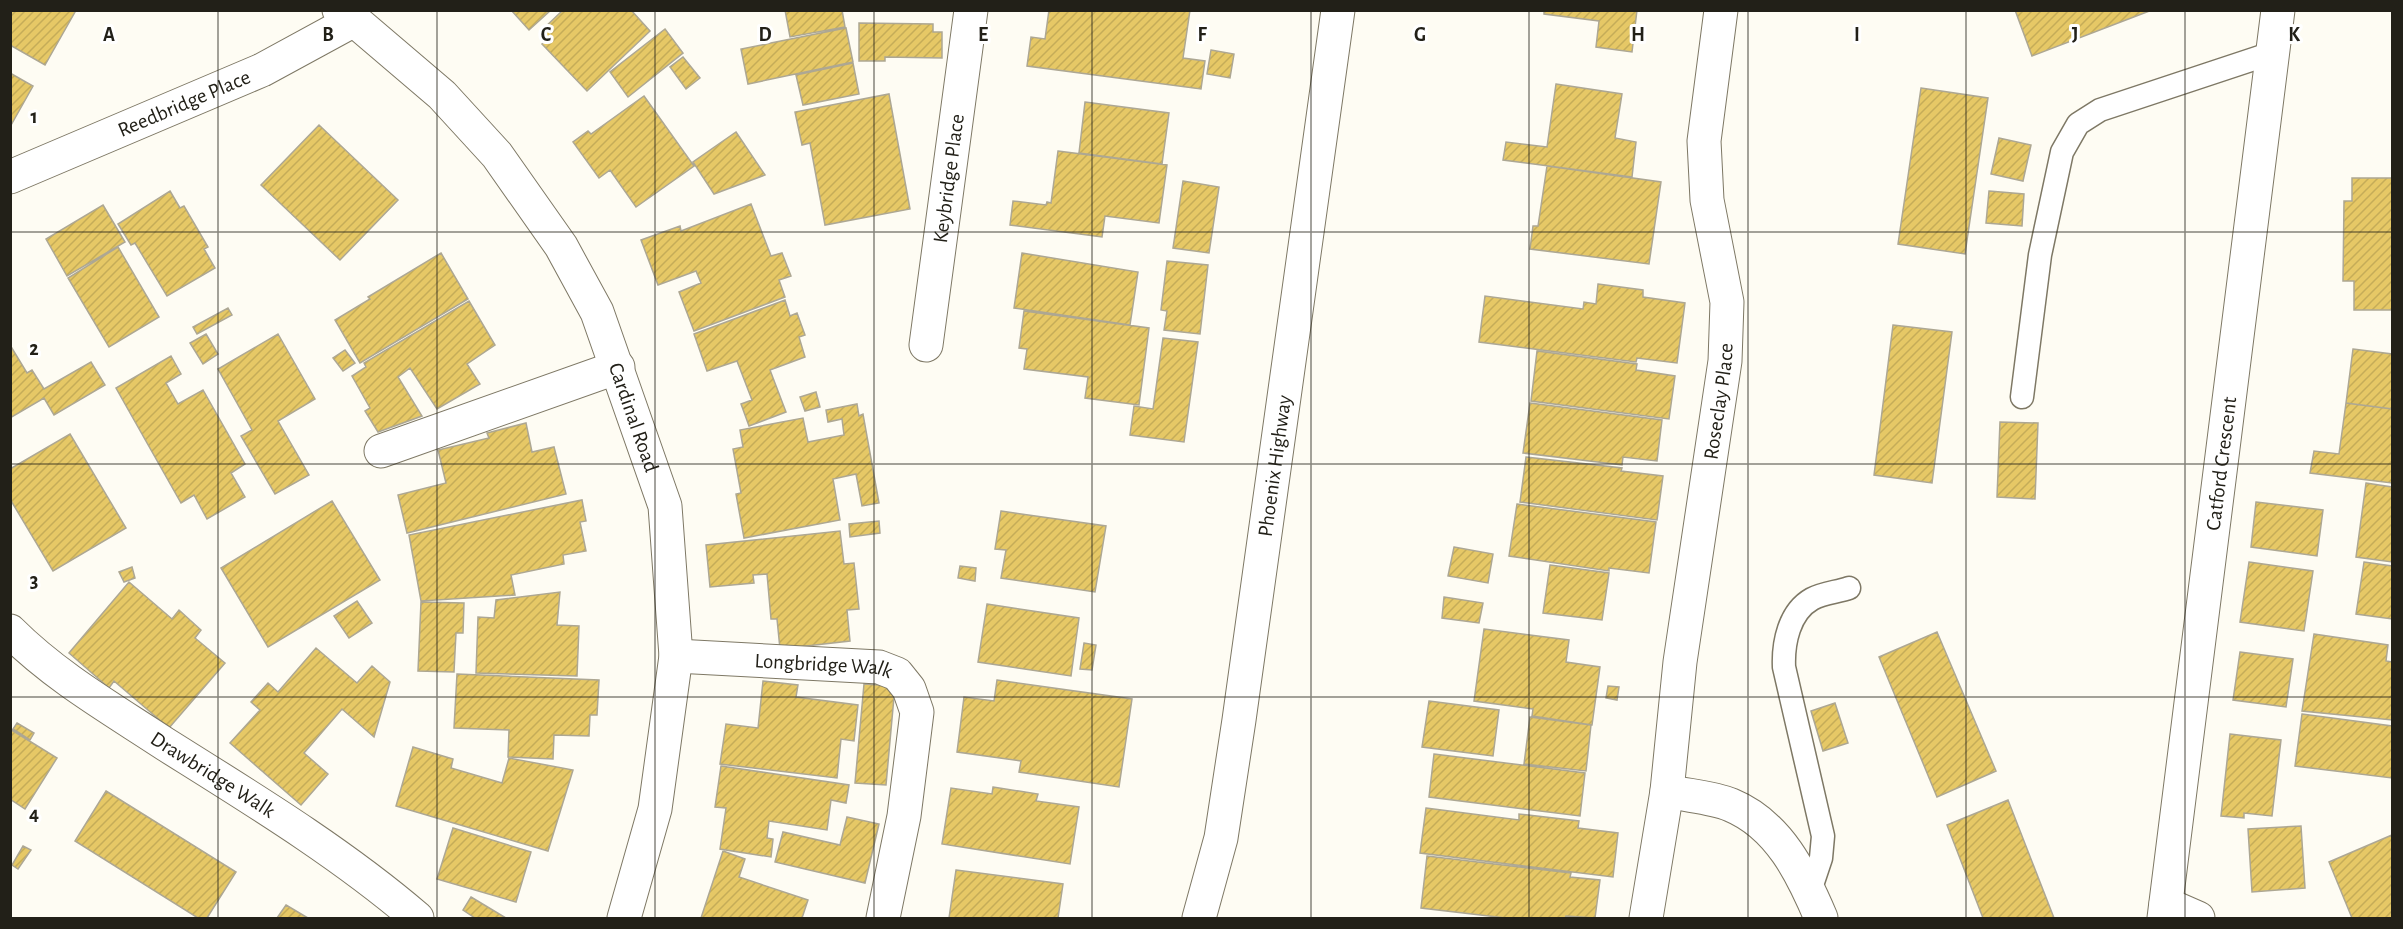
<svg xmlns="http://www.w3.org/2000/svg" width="2403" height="929" font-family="'Alegreya Sans',sans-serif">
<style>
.building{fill:url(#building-hatch);stroke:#ada793;stroke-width:1.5}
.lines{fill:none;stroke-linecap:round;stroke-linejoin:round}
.service-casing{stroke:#7e7865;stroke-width:25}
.minor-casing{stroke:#7e7865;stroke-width:35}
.secondary-casing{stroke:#7e7865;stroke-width:35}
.service{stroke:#fff;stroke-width:22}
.minor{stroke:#fff;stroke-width:33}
.secondary{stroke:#fff;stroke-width:33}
.grid{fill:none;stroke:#222018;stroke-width:1.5;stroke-opacity:0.55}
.labels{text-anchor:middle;stroke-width:6;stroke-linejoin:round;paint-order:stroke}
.street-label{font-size:21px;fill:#222018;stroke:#fff}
.grid-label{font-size:20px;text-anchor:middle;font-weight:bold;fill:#222018;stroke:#fff;stroke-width:6;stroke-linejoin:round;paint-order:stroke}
</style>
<defs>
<pattern id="building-hatch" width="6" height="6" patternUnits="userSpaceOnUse" patternTransform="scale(1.5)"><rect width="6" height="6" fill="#e6c866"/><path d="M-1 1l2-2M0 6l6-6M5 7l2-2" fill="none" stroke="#c5ac58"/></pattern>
</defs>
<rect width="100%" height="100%" fill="#fefcf3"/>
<!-- building -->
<path class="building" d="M10,10h62l3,2 -30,53 -35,-20z
M511,10h40l-22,20z
M563,10h68l19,21 -63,60 -45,-47 5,-5 -7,-7z
M785,10h57l3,17 -55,10z
M1049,10h141l-7,48 22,3 -4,28 -174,-23 4,-29 14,2z
M1544,10h93l-5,42 -36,-5 3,-26 -55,-7z
M2015,10h137l-120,46z
M859,23l74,1v8h9v26l-57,-1v4h-26z
M846,28l7,34 -105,22 -7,-35z
M665,29l18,24 -55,44 -18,-25z
M1211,50l23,4 -4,24 -23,-4z
M683,57l17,21 -14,11 -16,-22z
M853,63l6,31 -56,11 -7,-30z
M10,73l23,13 -23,41z
M1556,84l66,10 -7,44 21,4 -4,35 -129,-17 3,-18 41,5z
M1921,88l67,10 -23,156 -67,-10z
M889,94l21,115 -85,16 -15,-82 -8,2 -7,-33z
M644,96l50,70 -58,41 -26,-37 -11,8 -26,-36 15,-11 3,3z
M1085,102l84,11 -7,51 -83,-11z
M319,125l79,75 -58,60 -79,-75z
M736,132l29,43 -51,19 -21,-32z
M1999,138l32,7 -8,36 -32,-7z
M1058,151l109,14 -8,58 -54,-7 -3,21 -92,-12 3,-24 33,4 1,-3 4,1z
M1547,166l114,16 -12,82 -119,-15 3,-23h5z
M2352,178h40v132h-38v-29h-11l1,-80h8z
M1183,181l36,6 -10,66 -36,-5z
M170,191l10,17 4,-2 24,41 -4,2 11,19 -48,28 -32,-53 -4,2 -13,-21z
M1989,191l35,3 -2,32 -36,-3z
M751,204l20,52 11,-3 9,23 -12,4 6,17 -91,34 -15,-39 22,-9 -5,-12 -38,14 -17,-45 39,-14 1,5z
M103,205l22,37 -58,34 -21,-37z
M118,247l41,70 -50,30 -41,-69z
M441,253l27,46 -108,64 -25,-43 35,-21 -2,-2z
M1022,253l116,19 -8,53 -116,-17z
M1167,261l41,4 -8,69 -36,-4 3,-19 -6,-1z
M1598,284l45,6v7l42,6 -8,60 -40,-5 -1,4 -157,-20 6,-46 98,13 1,-7 12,2z
M785,300l5,16 7,-3 8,22 -6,2 6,20 -35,13 16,42 -37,14 -8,-22 11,-4 -15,-39 -30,10 -13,-37z
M469,301l26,44 -28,19 13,20 -43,25 -27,-41 -12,9 24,39 -44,16 -13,-21 5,-3 -18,-32 14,-9 -2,-4z
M228,308l4,7 -35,19 -4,-7z
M1024,311l125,17 -10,77 -54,-7 3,-21 -64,-8 3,-20 -8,-1z
M1893,325l59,7 -20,151 -58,-8z
M206,334l12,20 -15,10 -13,-21z
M278,334l37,65 -37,22 31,54 -34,19 -34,-58 11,-6 -34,-61z
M1163,338l35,4 -14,100 -54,-7 4,-29 19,3z
M10,345l17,28 5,-3 12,19 47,-27 14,23 -51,30 -10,-17 -34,20z
M2353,349l39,5v55l-46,-6z
M345,350l10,13 -12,8 -10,-13z
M1537,351l100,13 -1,6 39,6 -6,43 -138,-18z
M171,356l10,18 -15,9 12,21 25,-14 42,74 -14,9 14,24 -38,22 -13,-24 -13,8 -65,-115z
M816,392l4,15 -15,4 -5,-14z
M1530,403l132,17 -5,41 -34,-4 -1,8 -99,-12z
M2346,403l46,6v74l-82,-10 4,-22 25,3z
M857,404l2,12 4,-2 16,89 -17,3 -6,-32 -23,5 7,41 -96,18 -8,-44 5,-1 -8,-44 10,-2 -3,-17 63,-12 5,24 36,-7 -2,-16 -14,3 -2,-12z
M2000,422l38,1 -3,76 -38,-2z
M526,423l6,29 22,-5 12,47 -159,39 -9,-38 48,-12 -8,-33 51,-12 -2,-5z
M70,434l56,94 -73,43 -43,-72v-30z
M1526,457l96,11 -1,3 42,5 -6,44 -137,-18z
M2366,483l26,4v75l-36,-5z
M582,500l4,21 -6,1 6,29 -23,4 1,9 -53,11 4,20 -94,6 -12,-66z
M332,501l48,79 -112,67 -47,-79z
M2256,502l67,8 -6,46 -66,-9z
M1517,504l139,18 -7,51 -40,-5v3l-100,-15z
M1001,511l105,15 -11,66 -94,-14 5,-28 -11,-1z
M879,521l1,12 -30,4 -1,-13z
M840,531l4,33 10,-1 5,46 -12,1 3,31 -70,8 -3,-30h-6l-4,-45 -14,1 1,8 -44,4 -4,-42z
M1454,547l39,7 -5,29 -40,-7z
M2249,562l64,9 -9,60 -64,-9z
M2364,562l28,4v53l-36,-5z
M1550,565l59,8 -7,47 -59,-7z
M960,566l16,2 -1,13 -17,-3z
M132,567l3,11 -11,4 -5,-10z
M129,582l43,37 7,-9 22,20 -6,8 30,25 -56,65 -55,-47 -5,7 -40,-35z
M560,592l-3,33 22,1 -2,50 -101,-3 2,-56 16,1 2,-18z
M1444,597l39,6 -4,20 -37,-5z
M357,601l15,22 -23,15 -15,-22z
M421,602l43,1 -1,30h-7l-2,39 -36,-1z
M987,604l92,14 -8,58 -93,-14z
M1484,629l85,11 -3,22 34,5 -8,58 -60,-9 1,-7 -59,-8z
M1937,632l59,139 -59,26 -58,-140z
M2314,634l74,11 -2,16 6,1v58l-90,-9z
M1084,643l12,2 -4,25 -12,-1z
M316,648l41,35 15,-17 18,16 -16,55 -32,-28 -38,44 24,21 -27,31 -71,-62 30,-33 -9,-8 17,-19 10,9z
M2240,652l53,7 -7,48 -53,-7z
M457,674l142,6 -2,35h-7l-1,21 -35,-1 -1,24 -45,-2 1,-27 -55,-2z
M997,680l135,19 -13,88 -100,-15 2,-11 -64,-9 7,-55 30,4z
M763,681l35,4 -2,12 62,8 -4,36 -13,-2 -4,39 -117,-14 6,-40 32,4z
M864,684l31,2 -9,99 -31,-2z
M1608,686l11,1 -2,13 -11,-2z
M1429,701l70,9 -6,46 -71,-9z
M1835,703l13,40 -25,8 -12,-40z
M2302,714l90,12v52l-97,-12z
M1530,717l61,8 -5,46 -62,-7z
M17,723l17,10 -4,7 -17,-11z
M10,729l47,29 -32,51 -15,-10z
M2230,734l51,6 -9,76 -28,-3v5l-23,-2z
M413,747l40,12 -2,9 51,15 7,-25 64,12 -25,81 -152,-45z
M1434,754l151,19 -5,43 -151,-19z
M721,766l128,19 -3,18 -15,-3 -4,30 -58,-9 -2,17 6,1 -2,18 -51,-8 6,-41 -11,-1z
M993,787l45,7 -2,7 43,6 -9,57 -128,-20 9,-56 41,6z
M106,791l130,81 -29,46h-9l-123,-77z
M2008,800l46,118h-71l-36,-93z
M1426,808l93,12v-6l60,7 -1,7 40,5 -5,44 -193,-24z
M847,817l32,7 -14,59 -90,-21 8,-30 57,13z
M2301,826l4,62 -53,4 -4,-63z
M453,828l78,24 -15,50 -79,-23z
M2392,835v83h-40l-23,-56z
M23,846l8,4 -13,19 -6,-4z
M723,851l22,8 -6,18 69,23 -6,18h-101z
M1427,856l144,17 -1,4 30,3 -5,38 -29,-2 -1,2h-59l-85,-10z
M956,870l107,14 -5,34h-109z
M471,897l35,21h-31l-12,-8z
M286,905l22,13h-31z"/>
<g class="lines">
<!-- service casing -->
<g class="service-casing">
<path id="service" d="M2022,397l18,-142 22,-103 16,-28 22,-14 172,-57
M1810,891l11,-33 2,-22 -39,-169c-1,-24 5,-55 28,-68 11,-6 26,-7 37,-11"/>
</g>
<!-- minor casing -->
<g class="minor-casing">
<g id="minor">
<path id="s1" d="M339,10l15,10 88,75 55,60 64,91 36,66 68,194 11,150 -21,153 -31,109"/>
<path id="s2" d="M10,177l252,-107 92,-50"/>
<path id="s3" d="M926,345l45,-335"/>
<path d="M381,451l237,-84"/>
<path id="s4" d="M10,631c46,46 102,78 155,113 86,54 175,108 252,174"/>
<path id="s5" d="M676,656l203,11 18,7 12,15 8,23 -13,104 -21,102"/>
<path d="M1667,791c21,5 45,6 64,14 48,20 71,68 90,113"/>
<path d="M2166,904l32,14"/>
<path id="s6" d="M1646,918l21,-127 13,-129 45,-301 2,-59 -20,-102 -3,-59 17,-131"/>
<path id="s7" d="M2164,918l114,-908"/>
</g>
</g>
<!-- secondary casing -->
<g class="secondary-casing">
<g id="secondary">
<path id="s8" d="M1199,918l22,-80 18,-118 99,-710"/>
</g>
</g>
<!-- service -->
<use href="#service" class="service"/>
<!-- minor -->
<use href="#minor" class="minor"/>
<!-- secondary -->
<use href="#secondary" class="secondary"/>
</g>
<!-- grid -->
<path class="grid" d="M218,10v908M437,10v908M655,10v908M874,10v908M1092,10v908M1311,10v908M1529,10v908M1748,10v908M1966,10v908M2185,10v908M10,232h2382M10,464h2382M10,697h2382"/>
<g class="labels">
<!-- street labels -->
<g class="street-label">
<text dy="7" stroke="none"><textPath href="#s2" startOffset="189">Reedbridge Place</textPath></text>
<text dy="7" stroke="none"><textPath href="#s3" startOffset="168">Keybridge Place</textPath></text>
<text dy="7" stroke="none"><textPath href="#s6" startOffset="522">Roseclay Place</textPath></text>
<text dy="7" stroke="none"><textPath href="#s1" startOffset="513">Cardinal Road</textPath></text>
<text dy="7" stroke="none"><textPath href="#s7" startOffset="458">Catford Crescent</textPath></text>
<text dy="7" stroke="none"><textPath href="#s8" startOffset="459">Phoenix Highway</textPath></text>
<text dy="7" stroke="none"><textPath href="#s5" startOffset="148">Longbridge Walk</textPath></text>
<text dy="7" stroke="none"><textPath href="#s4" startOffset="249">Drawbridge Walk</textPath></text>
</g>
</g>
<g class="grid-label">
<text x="109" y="41">A</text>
<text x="328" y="41">B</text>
<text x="546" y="41">C</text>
<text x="765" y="41">D</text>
<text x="983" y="41">E</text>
<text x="1202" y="41">F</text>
<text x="1420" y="41">G</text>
<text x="1638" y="41">H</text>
<text x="1857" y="41">I</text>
<text x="2075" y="41">J</text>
<text x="2294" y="41">K</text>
<text x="34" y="123">1</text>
<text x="34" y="355">2</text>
<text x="34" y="587">3</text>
<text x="34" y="820">4</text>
</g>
<!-- border -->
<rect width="2403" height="929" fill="none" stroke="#222018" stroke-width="24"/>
</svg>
